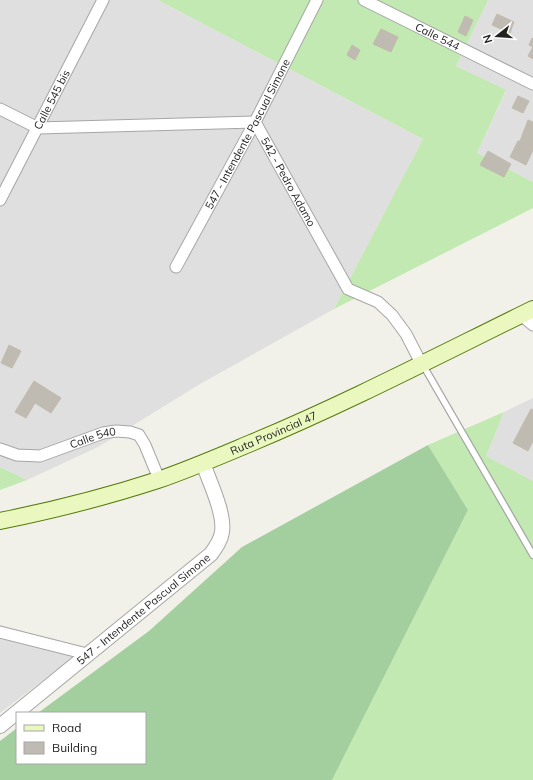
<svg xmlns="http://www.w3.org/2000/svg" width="533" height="780" font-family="Mulish,sans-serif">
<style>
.residential{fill:#e0dfdf}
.grass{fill:#c1e9b1}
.forest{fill:#a3cf9f}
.building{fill:#bfbab2;stroke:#c3bbab}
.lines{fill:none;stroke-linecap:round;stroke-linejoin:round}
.service-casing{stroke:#a6a6a6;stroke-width:8}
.minor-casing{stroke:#a6a6a6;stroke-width:13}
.tertiary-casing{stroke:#a6a6a6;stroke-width:16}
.secondary-casing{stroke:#557908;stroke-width:18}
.service{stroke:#fff;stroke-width:5.5}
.minor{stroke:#fff;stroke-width:11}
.tertiary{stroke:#fff;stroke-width:14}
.secondary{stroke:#eaf8c0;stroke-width:16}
.labels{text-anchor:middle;stroke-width:4;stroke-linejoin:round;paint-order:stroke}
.street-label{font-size:11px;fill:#222;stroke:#fff}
</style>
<rect width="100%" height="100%" fill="#f1f0e9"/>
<!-- residential -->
<path class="residential" d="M0,0h158l265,139 -89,170 -134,75 -102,63 -71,33 -27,-13z
M488,0h45v182l-56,-29 29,-62 -50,-25z
M533,398v83l-47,-25 18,-44z
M0,625l84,24 -84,64z"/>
<!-- grass -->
<path class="grass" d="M158,0h330l-32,66 50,24 -29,63 56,29v26l-199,101 89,-170z
M504,412l-18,44 47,25v299h-201l136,-270 -40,-65z
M0,467l27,13 -27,10z"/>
<!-- forest -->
<path class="forest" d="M428,445l40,65 -136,270h-332v-39l17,-13v35h128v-50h-107l111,-82 93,-84z"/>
<!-- building -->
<path class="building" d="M497,14l17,8 -4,11 -18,-8z
M465,16l8,4 -7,16 -8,-4z
M381,29l17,8 -7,15 -18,-8z
M532,38l1,1v20l-5,-3 5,-9 -4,-2z
M352,45l8,5 -5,10 -8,-5z
M518,96l11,5 -6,12 -11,-5z
M528,120l5,2v28l-7,15 -16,-8 8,-16h2z
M488,151l23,13 -7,13 -24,-12z
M9,345l12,6 -9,17 -11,-5z
M34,381l27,17 -10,15 -16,-10 -9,15 -11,-6z
M531,409l2,1v31l-5,10 -15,-8z"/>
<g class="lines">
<!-- service casing -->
<g class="service-casing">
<path id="service" d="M423,365l110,190"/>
</g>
<!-- minor casing -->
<g class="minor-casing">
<g id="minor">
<path id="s1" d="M364,0l169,84"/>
<path id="s2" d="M0,109l38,19 217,-6 93,167 30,13 14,13 14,19 16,31"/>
<path id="s3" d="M0,200l103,-200"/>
<path id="s4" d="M176,267l79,-145 62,-122"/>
<path d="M521,315l12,10"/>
<path id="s5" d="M0,449l17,6 23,1 63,-23 13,-2 14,1 9,3 6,10 14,34"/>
<path d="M0,632l87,22"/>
</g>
</g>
<!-- tertiary casing -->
<g class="tertiary-casing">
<g id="tertiary">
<path id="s6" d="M0,726l211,-172c5,-7 10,-14 11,-22 3,-19 -13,-51 -19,-69"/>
</g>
</g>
<!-- secondary casing -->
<g class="secondary-casing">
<g id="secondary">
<path id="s7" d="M0,521c54,-11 106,-24 158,-41 32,-11 62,-24 93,-37 96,-40 188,-88 282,-134"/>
</g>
</g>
<!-- service -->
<use href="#service" class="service"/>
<!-- minor -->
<use href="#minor" class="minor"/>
<!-- tertiary -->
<use href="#tertiary" class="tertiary"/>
<!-- secondary -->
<use href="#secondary" class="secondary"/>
</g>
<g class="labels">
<!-- street labels -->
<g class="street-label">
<text dy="4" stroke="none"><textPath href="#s1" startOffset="82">Calle 544</textPath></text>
<text dy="4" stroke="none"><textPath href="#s3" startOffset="113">Calle 545 bis</textPath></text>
<text dy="4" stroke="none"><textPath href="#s4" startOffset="151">547 - Intendente Pascual Simone</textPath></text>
<text dy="4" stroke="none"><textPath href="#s2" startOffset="328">542 - Pedro Adamo</textPath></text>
<text dy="4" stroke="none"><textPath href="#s7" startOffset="288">Ruta Provincial 47</textPath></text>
<text dy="4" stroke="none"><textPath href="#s5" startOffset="97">Calle 540</textPath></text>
<text dy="4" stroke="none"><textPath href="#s6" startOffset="185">547 - Intendente Pascual Simone</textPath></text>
</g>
</g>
<!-- legend -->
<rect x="16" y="712" width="130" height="52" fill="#ffffff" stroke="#a7a7a7"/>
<rect x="24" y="725" width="20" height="6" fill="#eaf8c0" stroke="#a7a7a7"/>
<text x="52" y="732" font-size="12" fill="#222222">Road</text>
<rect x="24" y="742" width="20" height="12" fill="#bfbab2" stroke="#a7a7a7"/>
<text x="52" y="752" font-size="12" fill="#222222">Building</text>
<!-- north arrow -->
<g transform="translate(497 36) rotate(253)" stroke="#ffffff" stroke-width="3" paint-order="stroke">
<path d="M0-3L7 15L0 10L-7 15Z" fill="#222222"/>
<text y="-6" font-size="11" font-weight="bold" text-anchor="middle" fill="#222222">N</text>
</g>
</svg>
